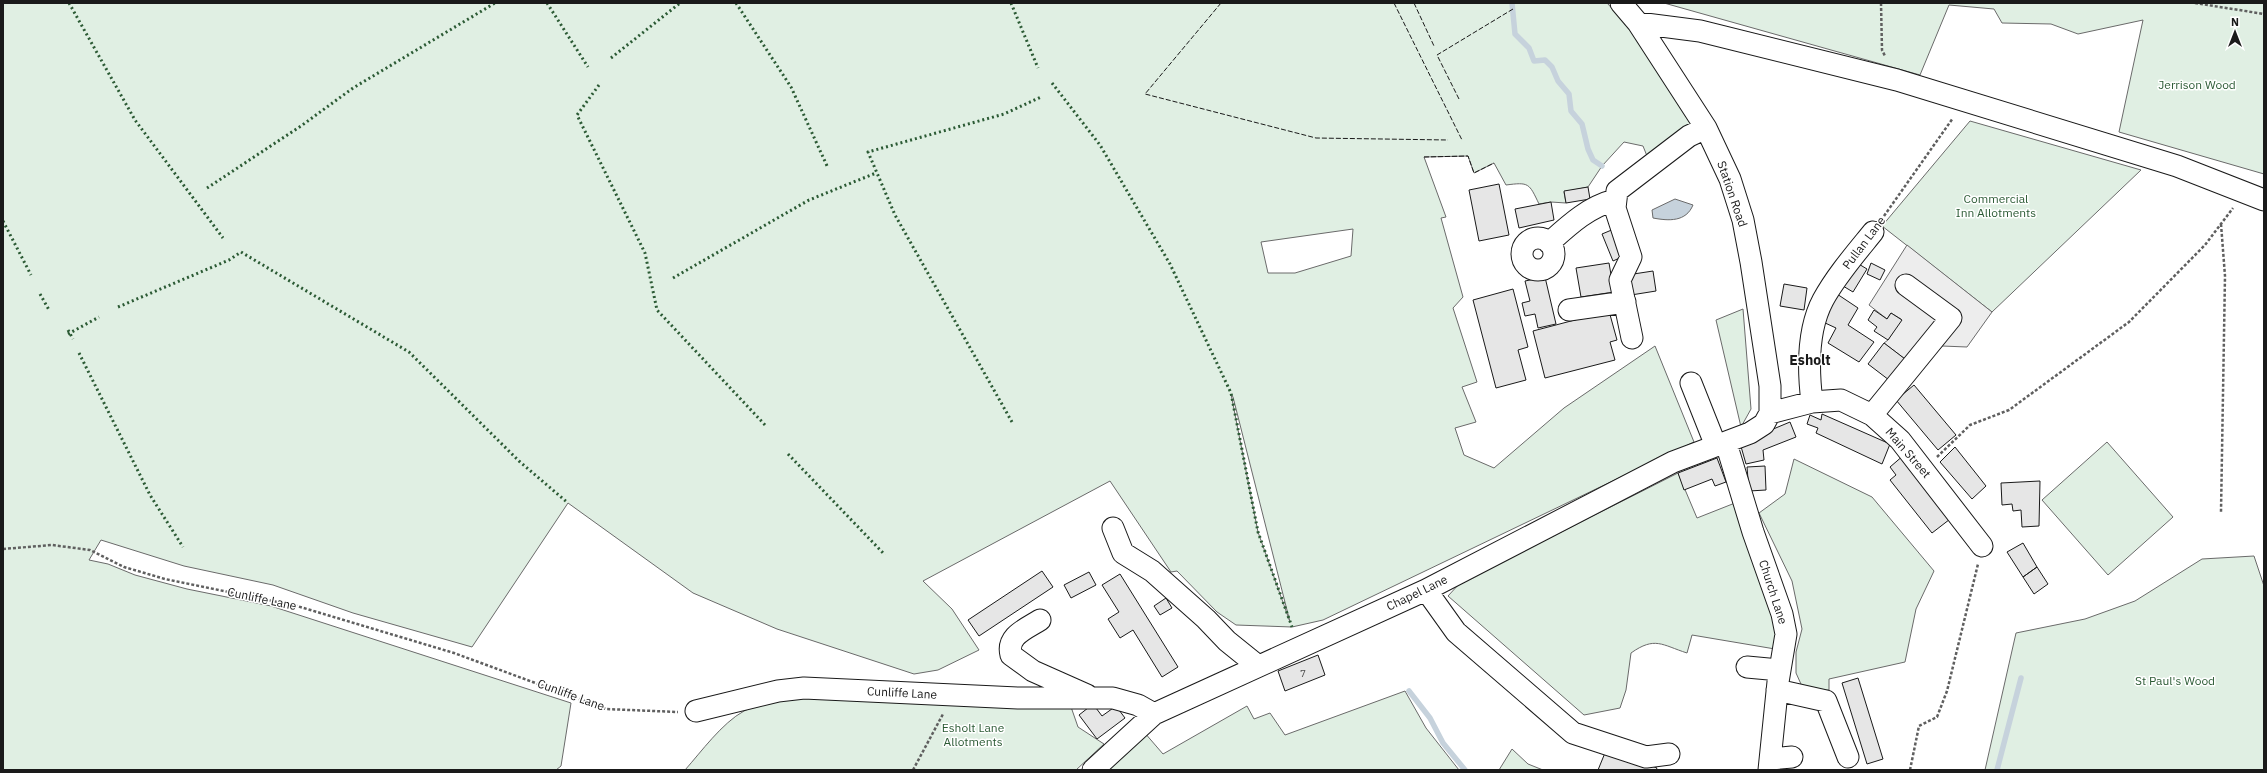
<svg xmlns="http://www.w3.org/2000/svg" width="2267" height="773" font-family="'IBM Plex Sans',sans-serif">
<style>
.green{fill:#e0efe3;stroke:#6a6a6a;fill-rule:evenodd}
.parking{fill:#ededed;stroke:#6a6a6a}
.water{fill:#c6d2dc;stroke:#6a6a6a}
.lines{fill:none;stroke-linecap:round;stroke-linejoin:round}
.stream{stroke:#c6d2dc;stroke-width:5.5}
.building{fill:#e6e6e6;stroke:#1a1a1a}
.minor-casing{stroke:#1a1a1a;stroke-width:23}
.path{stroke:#5f5f5f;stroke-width:2.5;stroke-dasharray:3 2;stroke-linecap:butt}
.minor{stroke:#fff;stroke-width:21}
.hedge{stroke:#2b5a34;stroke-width:3;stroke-dasharray:2 3;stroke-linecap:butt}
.fence{stroke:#1a1a1a;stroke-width:1;stroke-dasharray:5 2;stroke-linecap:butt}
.labels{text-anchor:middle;stroke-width:3;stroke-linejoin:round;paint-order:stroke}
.number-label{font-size:10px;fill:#4d4d4d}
.park-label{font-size:12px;fill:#2b5a34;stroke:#fff}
.street-label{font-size:12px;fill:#1a1a1a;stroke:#fff}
.quarter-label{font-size:14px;font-weight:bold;fill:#1a1a1a;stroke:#fff}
</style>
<rect width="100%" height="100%" fill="#fff"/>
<!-- green -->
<path class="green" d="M3,3h1604l34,37 53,85 -47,31 -4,-10 -19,-4 -22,24 -14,21 -24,5 2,11 -15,-1 -12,2c-10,-21 -10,-22 -33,-19l-12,-22 -20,10 -6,-17 -44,1 22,60 -5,1 22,79 -10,11 24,74 -15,5 14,35 -21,6 9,27 30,13 70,-60 91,-62 39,96 -371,178 -31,7 -56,-2 -19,-13 -40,-41 -6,1 -61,-91 -187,100 29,28 27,41 -41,20 -24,4 -137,-45 -84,-36 -125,-90 -96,144 -119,-34 -80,-28 -89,-19 -83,-26 -12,20 19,4 27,11 52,14 84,17 300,97 -10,63 -5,4h-553zM1353,229l-2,27 -56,17h-27l-7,-31zM1231,394l2,3 57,225 -32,-90z
M1664,3h600v171l-145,-42 24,-112 -65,14 -27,-10 -49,-1 -8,-14 -45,-4 -29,70z
M1970,121l171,49 -149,142 -110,-86z
M1743,309l8,100 -10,18 -25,-107z
M2107,442l66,75 -65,58 -66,-75z
M1794,459l78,38 62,74 -18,38 -11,53 -76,17v11l-24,3 -9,-20v-21l6,-23 -10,-48 -33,-68 26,-19z
M1678,473l19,45 38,-15 42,128 -2,18 -83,-14 -5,18c-25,-8 -32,-17 -56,0l-5,37 -6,18 -36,7 -136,-119 12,-13z
M2254,556l10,30v184h-279l31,-137 69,-14 50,-18 67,-42z
M1405,691l21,37 33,42h-351l36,-38 19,22 84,-48 7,13 16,-6 15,22z
M856,697l214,7 8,23 26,17 -28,26h-391c16,-18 37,-47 59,-59 33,-17 77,-13 112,-14z
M1512,749l16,15 15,6h-44z"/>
<!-- parking -->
<path class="parking" d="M1907,245l85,67 -25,35 -25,-1 -19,22 -18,-9 -21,-16 4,-3 13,-21 -10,-6 -4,6 -18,-14z"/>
<!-- water -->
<path class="water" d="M1675,199l18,6c-7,17 -24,16 -40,13l-1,-8z"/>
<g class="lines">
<!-- stream -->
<path class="stream" d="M1512,3l3,31 14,14 5,13 11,-1 7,7 6,14 11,13 2,17 11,13 6,25 5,11 9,6
M1409,691l21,27 13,25 22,27
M1997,770l24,-92"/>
</g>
<!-- building -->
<path class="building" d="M1499,184l10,51 -30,6 -10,-51z
M1588,187l2,12 -24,4 -2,-12z
M1551,202l3,18 -35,8 -4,-19z
M1614,229l10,27 -11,5 -11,-27z
M1609,263l5,29 -33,5 -5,-29z
M1857,263l10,6 -14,23 -10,-6z
M1871,263l14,7 -5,10 -13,-6z
M1653,271l3,20 -25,4 -4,-20z
M1545,277l11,47 -18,4 -3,-14 -10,2 -3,-13 8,-2 -5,-20z
M1784,284l23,4 -3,22 -24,-4z
M1513,289l15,58 -10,3 8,30 -30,8 -23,-88z
M1837,294l21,14 -10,17 26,17 -15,20 -31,-19 8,-15 -13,-6z
M1874,310l13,9 4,-6 11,7 -14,20 -14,-9 3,-4 -9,-7z
M1609,311l8,29 -7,2 5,18 -70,18 -12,-47z
M1884,343l21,16 -16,21 -21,-16z
M1914,385l42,50 -18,15 -42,-50z
M1822,414l68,30 -8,20 -66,-31 2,-5 -11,-4 3,-9 11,5z
M1790,422l6,15 -33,13 1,10 -18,4 -6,-21z
M1955,447l31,39 -14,13 -32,-37z
M1904,455l50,61 -22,17 -42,-53 6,-5 -6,-8z
M1717,458l9,24 -11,4 -3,-7 -28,11 -6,-17z
M1765,466l1,24 -17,1 -2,-24z
M2040,481l-1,45 -17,1 -1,-17 -8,1 -1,-7 -10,1 -1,-22z
M2023,543l14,24 -14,10 -16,-25z
M2037,567l11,17 -14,10 -11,-17z
M1042,571l11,16 -74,49 -11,-16z
M1089,572l7,13 -25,13 -7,-13z
M1120,574l58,93 -16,10 -29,-47 -13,8 -12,-19 11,-7 -17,-27z
M1166,598l6,10 -12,7 -6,-9z
M1318,655l7,20 -40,16 -7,-20z
M1858,678l25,81 -16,5 -25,-81z
M1093,704l9,12 14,-10 9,12 -28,21 -18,-24z
M1607,748l50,20 -1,2h-58z"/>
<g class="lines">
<!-- minor casing -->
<g class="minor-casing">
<path id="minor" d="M1638,23l62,8 197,49 280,86 87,34
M1522 254a16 16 0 1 1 32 0a16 16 0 1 1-32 0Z
M1549,243c20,-18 39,-36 66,-43
M1569,310l56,-8
M1632,338l-12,-58 11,-23 -16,-49 2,-17 72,-55 17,-8
M1691,383l25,63
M1812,402c-4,-32 -5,-72 11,-102 13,-24 33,-47 50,-68
M1770,413l42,-11 29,-2 31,15 28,25 82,106
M1872,415l79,-97 -45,-33
M1726,443l27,89 29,82 4,20 -8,48 -9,88
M1113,528l10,25 29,18 54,48 21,22 31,25
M1426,590l30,42 117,101 73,24 23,-3
M1040,620c-14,9 -34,16 -29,35l22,16 54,24
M1747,667l33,3
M1777,690l49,11 22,56
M696,711l82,-20 26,-3 214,10h95l25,7 16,9
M1770,759l22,-2
M1093,770l61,-56 272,-124 247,-128 77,-29 14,-9 6,-11v-27l-19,-124 -8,-42 -13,-41 -24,-51 -68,-105 -17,-20"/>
</g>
<!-- path -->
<path class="path" d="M1881,3l1,47 3,6
M2195,3l69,11
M1884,216l69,-98
M2221,224l4,52 -4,236
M1937,457l33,-32 39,-15 120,-88 76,-77 28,-37
M3,549l49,-4 38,5 34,17 41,12 132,27 157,47 152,56 72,3
M913,770l30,-56
M1910,770l9,-44 18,-9 10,-26 31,-127"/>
<!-- minor -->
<use href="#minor" class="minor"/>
<!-- hedge -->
<path class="hedge" d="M69,3l66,117 88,118
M547,3l41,64
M736,3l55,84 37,81
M1011,3l27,65
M611,58l69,-55
M1052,83l48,62 70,119 61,129 27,139 34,95
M599,85l-22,30 68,138 12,57 109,116
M207,188l94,-62 52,-38 142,-85
M3,221l28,54
M673,278l136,-78 67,-27
M40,294l9,16
M118,307l111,-47 12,-8 168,100 110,109 49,42
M68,330l5,9
M68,334l31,-17
M79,353l71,142 33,52
M1012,422l-117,-207 -27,-63 136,-38 37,-17
M788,454l97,101"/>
<!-- fence -->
<path class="fence" d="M1221,3l-76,91 171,44 132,2
M1394,3l68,137
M1414,3l20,43
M1459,99l-22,-44 76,-46
M1424,157l44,-1 6,17 20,-10"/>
</g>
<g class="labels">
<!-- number labels -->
<g class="number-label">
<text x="1303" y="677">7</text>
</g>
<!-- park labels -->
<g class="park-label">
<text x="2197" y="89">Jerrison Wood</text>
<text x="1996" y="203">Commercial<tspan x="1996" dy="14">Inn Allotments</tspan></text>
<text x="2175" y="685">St Paul's Wood</text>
<text x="973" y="732">Esholt Lane<tspan x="973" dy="14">Allotments</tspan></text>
</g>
<!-- street labels -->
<g class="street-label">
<text transform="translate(1732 194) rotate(71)" y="4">Station Road</text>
<text transform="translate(1864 243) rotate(-53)" y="4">Pullan Lane</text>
<text transform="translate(1908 453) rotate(49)" y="4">Main Street</text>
<text transform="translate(1773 592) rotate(72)" y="4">Church Lane</text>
<text transform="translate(1417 593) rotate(-26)" y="4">Chapel Lane</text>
<text transform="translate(262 599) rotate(12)" y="4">Cunliffe Lane</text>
<text transform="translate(902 693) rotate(3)" y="4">Cunliffe Lane</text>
<text transform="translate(571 695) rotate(20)" y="4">Cunliffe Lane</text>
</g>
<!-- quarter labels -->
<g class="quarter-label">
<text x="1810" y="365">Esholt</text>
</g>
</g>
<!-- border -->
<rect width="2267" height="773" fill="none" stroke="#1a1a1a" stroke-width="8"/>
<!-- north arrow -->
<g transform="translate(2235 32)" stroke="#ffffff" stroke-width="3" paint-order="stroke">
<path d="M0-3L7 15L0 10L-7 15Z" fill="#1a1a1a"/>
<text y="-6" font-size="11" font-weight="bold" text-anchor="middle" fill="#1a1a1a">N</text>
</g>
</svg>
